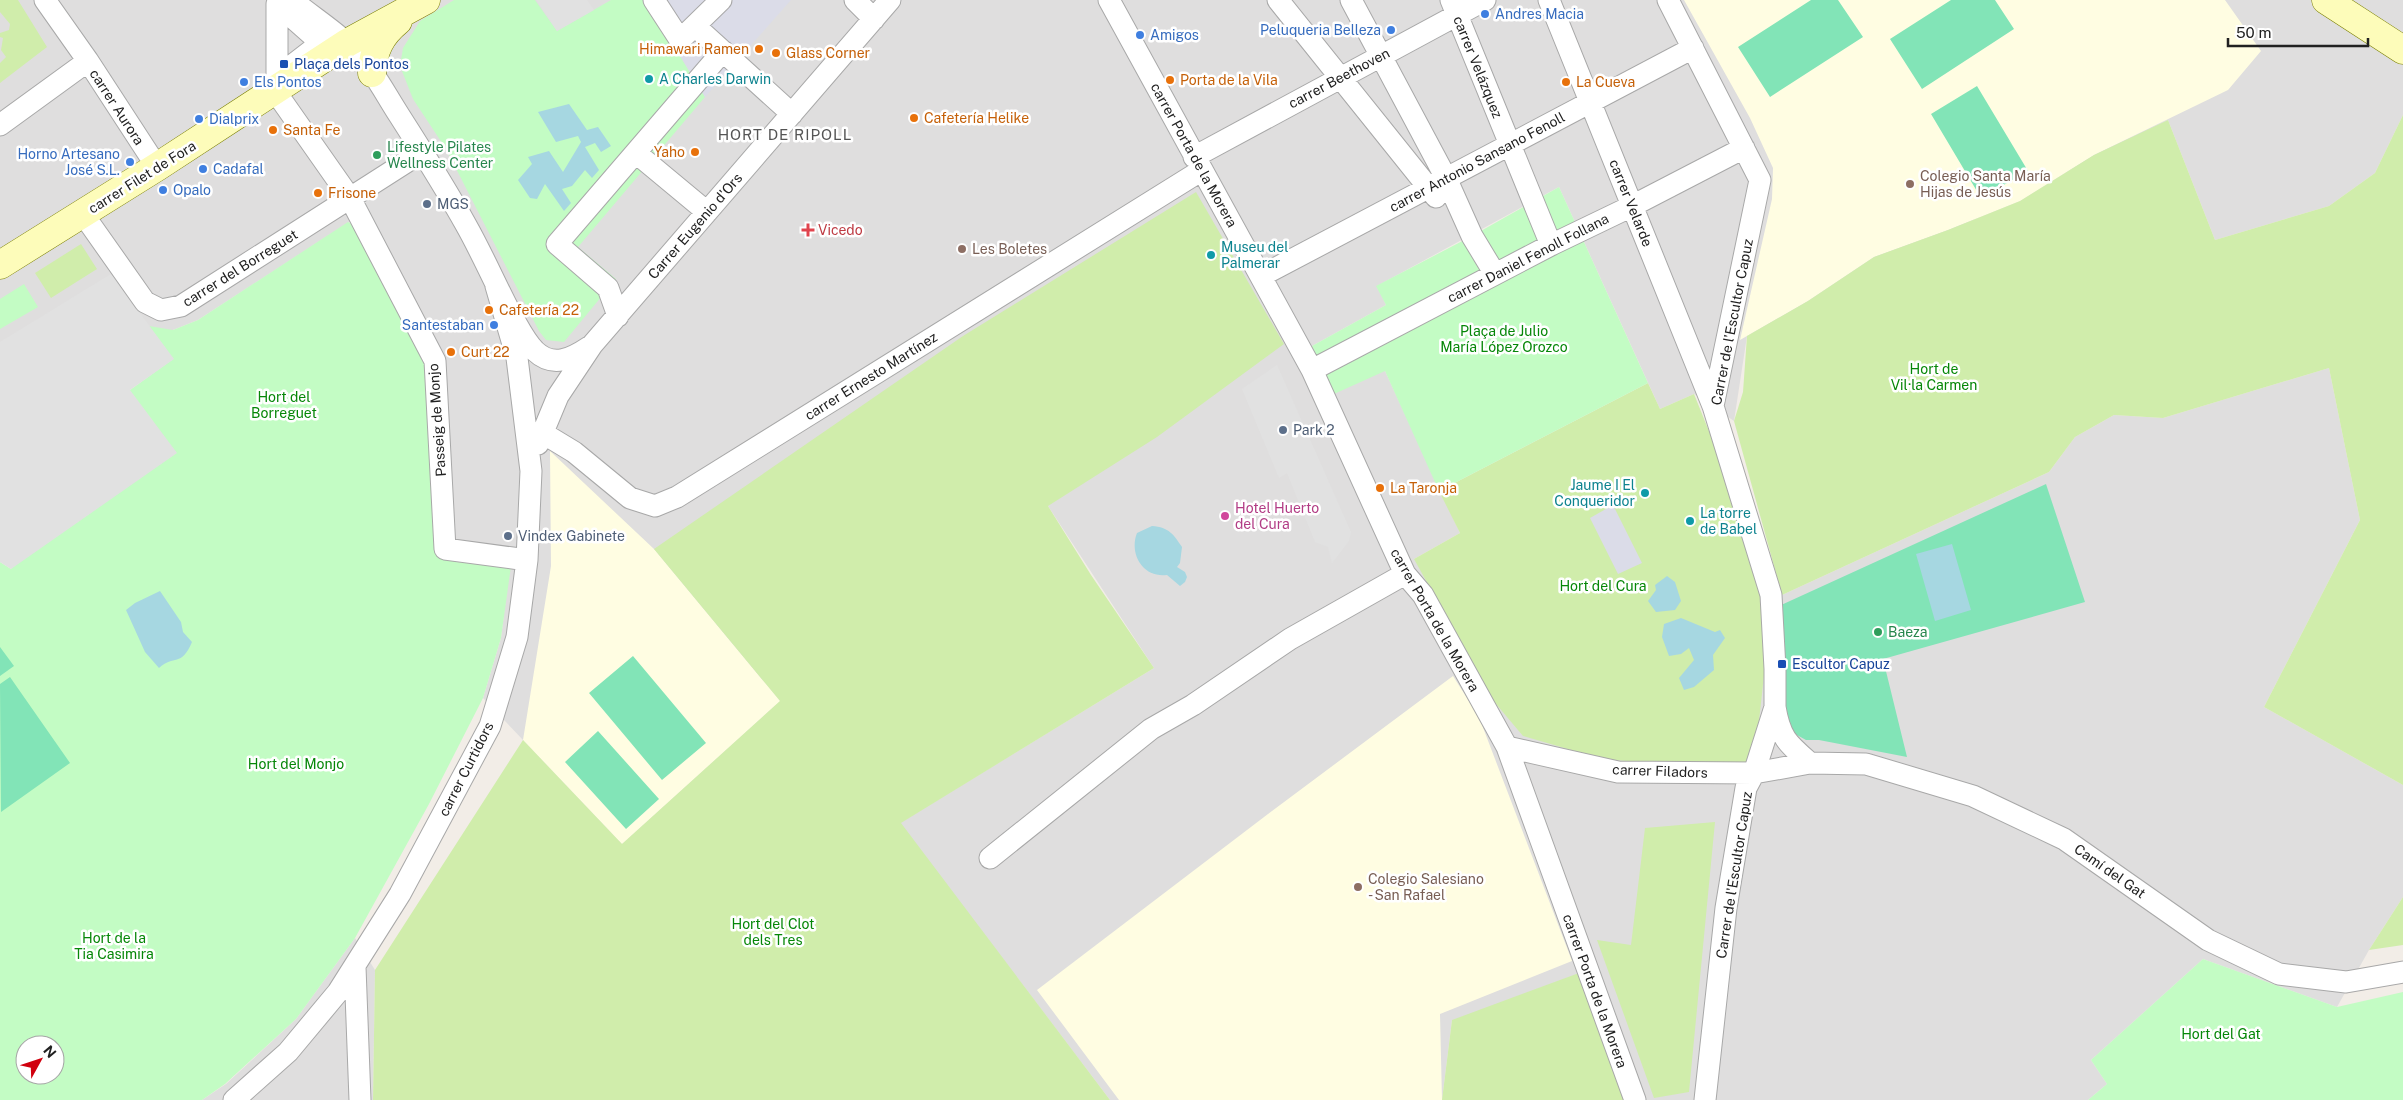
<svg xmlns="http://www.w3.org/2000/svg" width="2403" height="1100" font-family="'Public Sans',sans-serif">
<style>
.residential{fill:#dfdede}
.education{fill:#fffde2}
.grass{fill:#d0edab}
.park{fill:#c3fcc4;fill-rule:evenodd}
.pitch{fill:#82e4b7}
.parking{fill:#e1e1e1}
.plaza{fill:#dbdce8}
.water{fill:#a6d7e1}
.lines{fill:none;stroke-linecap:round;stroke-linejoin:round}
.street-casing{stroke:#a8a8a8;stroke-width:23}
.secondary-casing{stroke:#7a7f00;stroke-width:29}
.street{stroke:#fff;stroke-width:21}
.secondary{stroke:#fdfcba;stroke-width:28}
.shop-dot{fill:#3f7fe0;stroke:#fff;stroke-width:2}
.food-dot{fill:#e8710a;stroke:#fff;stroke-width:2}
.transit-dot{fill:#1a4fb4;stroke:#fff;stroke-width:2}
.culture-dot{fill:#0f9aa8;stroke:#fff;stroke-width:2}
.leisure-dot{fill:#2e9e5b;stroke:#fff;stroke-width:2}
.education-dot{fill:#8d6e63;stroke:#fff;stroke-width:2}
.service-dot{fill:#5c6f8a;stroke:#fff;stroke-width:2}
.health-dot{fill:#e0444e;stroke:#fff;stroke-width:2}
.hotel-dot{fill:#d1479c;stroke:#fff;stroke-width:2}
.labels{text-anchor:middle;stroke-width:5;stroke-linejoin:round;paint-order:stroke}
.shop-label{font-size:14px;fill:#366cbe;stroke:#fff;text-anchor:start}
.food-label{font-size:14px;fill:#c56008;stroke:#fff;text-anchor:start}
.transit-label{font-size:14px;fill:#164399;stroke:#fff;text-anchor:start}
.street-label{font-size:14px;fill:#212121;stroke:#fff}
.culture-label{font-size:14px;fill:#0d838f;stroke:#fff;text-anchor:start}
.leisure-label{font-size:14px;fill:#27864d;stroke:#fff;text-anchor:start}
.education-label{font-size:14px;fill:#785e54;stroke:#fff;text-anchor:start}
.service-label{font-size:14px;fill:#4e5e75;stroke:#fff;text-anchor:start}
.health-label{font-size:14px;fill:#be3a42;stroke:#fff;text-anchor:start}
.park-label{font-size:14px;fill:#068708;stroke:#fff}
.hotel-label{font-size:14px;fill:#b23c85;stroke:#fff;text-anchor:start}
.neighbourhood-label{font-size:15px;letter-spacing:1px;fill:#545454;stroke:#fff}
</style>
<rect width="100%" height="100%" fill="#f2ede7"/>
<!-- residential -->
<path class="residential" d="M0,0h2403v115l-28,58 -46,33 -114,34 -47,-120 -421,216 -13,85 -40,-27 -34,15 -101,-222 -182,99 9,19 -74,41 73,25 75,162 -46,26 348,38 20,-2 267,-123 26,-35 39,-22 49,3 166,-50 31,152 -96,187 139,78v112l-34,53 -32,57 -134,-48 -112,101 16,24 -19,16h-450l-186,-80 -10,80h-332l-210,-277 254,-155 -106,-162 149,-313 -575,651 -139,-146 18,-60 9,-72 -54,-4 -15,-7 -82,-328 -10,-5 -151,98 -25,10 -173,232z
M355,938l20,32 -2,130h-171l24,-16 70,-65z"/>
<!-- education -->
<path class="education" d="M1684,0h541l36,51 -33,39 -134,65 -74,46 -72,29 -74,27 -66,44 -68,39 32,-141 1,-31 -23,-50z
M550,451l104,98 126,152 -158,143 -99,-104 28,-174z
M1453,676l26,41 93,244 -132,53 2,86h-323l-82,-110 231,-176z"/>
<!-- grass -->
<path class="grass" d="M0,0h18l29,47 -47,36v-20l6,-6 -5,-7 2,-12 -3,-1v-4l9,-3 1,-6 -10,-12z
M2403,115v670l-139,-78 96,-187 -31,-152 -166,50 -49,-3 -39,22 -26,35 -267,123 -48,-174 9,-29 4,-56 61,-35 66,-44 74,-27 72,-29 74,-46 74,-35 47,120 114,-34 46,-33z
M1196,192l88,152 -127,93 -109,69 43,69 63,93 -253,155 209,277h-737l2,-130 148,-230 99,104 158,-143 -126,-152 309,-213z
M81,244l16,25 -46,29 -16,-25z
M1648,383l12,26 34,-15 41,102 27,101 4,60 -7,64 -12,42 -48,4 -97,-8 -79,-23 -32,-38 -77,-139 46,-26 -21,-42z
M1715,822l-26,270 -35,6 -57,-158 34,5 14,-117z
M2403,897v48l-34,5z
M1579,973l59,127h-196l10,-80z"/>
<!-- park -->
<path class="park" d="M454,0h81l22,31 54,-31h35l59,97 -127,150 38,32 -52,63 -18,-2 -7,-9 -93,-182 -33,-50 -13,-33 3,-18 17,-27z
M1559,187l89,196 -209,108 -54,-120 -51,23 -22,-48 74,-41 -10,-19 96,-50z
M348,222l11,5 72,139 10,189 15,7 55,4 -10,72 -18,60 -54,106 -74,134 -59,81 -71,65 -23,16h-202v-538l11,7 119,-179 43,-31 -24,-33 24,4 25,-10zM25,1045h30v30h-30z
M24,284l14,23 -38,22v-30z
M2203,959l134,48 66,-15v108h-315l19,-16 -16,-24z"/>
<!-- pitch -->
<path class="pitch" d="M1811,0h27l25,37 -93,60 -32,-50z
M1951,0h44l19,29 -92,60 -32,-50z
M1977,86l51,85 -47,27 -50,-84z
M2046,484l39,118 -202,57 24,98 -88,-17h-13l-22,-12 -5,-122z
M0,647l14,19 -14,10z
M633,656l73,87 -44,37 -73,-87z
M10,677l60,86 -69,49 -1,-128z
M598,731l61,68 -33,30 -61,-67z"/>
<!-- parking -->
<path class="parking" d="M536,0h51l7,10 -37,21z
M111,274l63,85 -44,31 47,63 -166,116 -11,-7v-220z
M1277,365l74,167 -2,9 -17,22 -4,-16 -13,-5 -28,-69 -8,5 -37,-89z"/>
<!-- plaza -->
<path class="plaza" d="M646,0h145l-86,97z
M1613,505l29,58 -24,11 -28,-56z"/>
<!-- water -->
<path class="water" d="M569,104l18,26 11,-3 13,19 -10,6 -6,-9 -10,4 14,23 -7,8 -7,-8 -13,16 -10,3 9,14 -7,8 -19,-27 -8,15 -7,-1 -12,-18 14,-16 -4,-7 21,-6 14,21 18,-30 -3,-6 -22,6 -18,-30z
M1152,526c17,1 22,9 30,21l-2,16 -3,4 8,5 2,5 -2,5 -5,4 -13,-11c-25,3 -38,-22 -30,-42z
M1952,544l19,66 -36,11 -19,-67z
M1667,576l8,6 6,19 -6,9 -19,2 -8,-11 8,-11 -1,-5z
M160,591l21,31 2,10 9,10c-11,26 -18,12 -33,26l-14,-16 -19,-42 9,-7z
M1681,618l34,14 5,-2 5,8 -12,17 1,15 -20,17 -10,3 -5,-12 15,-18 -5,-12 -8,6 -12,2 -7,-19 2,-13z"/>
<g class="lines">
<!-- street casing -->
<g class="street-casing">
<path id="street" d="M45,0l43,61 69,106
M292,0c20,17 51,36 67,55 16,18 27,40 40,60 23,36 46,72 67,110 17,30 30,61 46,91 7,12 13,25 23,35 18,17 36,8 54,-4
M654,0l26,40 41,-40
M855,0l19,19
M1109,0l203,370 93,204 18,21 84,152 128,353
M1278,0l158,197
M1351,0l95,178 26,58 23,38
M1451,0l100,245
M1549,0l164,406 58,189 4,74v38l-21,66 -8,15 -20,120 -21,192
M1668,0l92,180 -47,226
M277,4l44,39 -44,34z
M695,26l97,88
M275,91l75,107 85,163 10,188 82,11
M0,125l88,-64
M636,153l71,59
M1194,157l291,-157
M83,214l62,88 16,8 20,-4 241,-154
M1261,276l432,-228
M618,316l-10,-28 -51,-44 166,-193
M1312,370l239,-125 81,-39 112,-58
M541,432l33,20 56,46 25,8 22,-9 525,-327
M538,444l20,-48 34,-51 298,-345
M1775,707c5,31 13,37 35,56
M1507,747l111,25 136,1 56,-10 56,1 107,32 91,43 144,101 71,34 67,8 57,-10
M990,858l161,-129 42,-24 97,-66 115,-65
M355,967l5,133
M234,1100l54,-48 50,-60 62,-98 90,-168 27,-89 10,-77 4,-89 -14,-113 -21,-72"/>
</g>
<!-- secondary casing -->
<g class="secondary-casing">
<path id="secondary" d="M2326,0l77,50
M372,73c1,-23 9,-38 26,-52
M0,265l157,-98 190,-124 79,-43"/>
</g>
<!-- street -->
<use href="#street" class="street"/>
<!-- secondary -->
<use href="#secondary" class="secondary"/>
</g>
<!-- markers -->
<g class="shop-dot">
<circle cx="1485" cy="14" r="5"/>
<circle cx="1391" cy="30" r="5"/>
<circle cx="1140" cy="35" r="5"/>
<circle cx="244" cy="82" r="5"/>
<circle cx="199" cy="119" r="5"/>
<circle cx="130" cy="162" r="5"/>
<circle cx="203" cy="169" r="5"/>
<circle cx="163" cy="190" r="5"/>
<circle cx="494" cy="325" r="5"/>
</g>
<g class="food-dot">
<circle cx="759" cy="49" r="5"/>
<circle cx="776" cy="53" r="5"/>
<circle cx="1170" cy="80" r="5"/>
<circle cx="1566" cy="82" r="5"/>
<circle cx="914" cy="118" r="5"/>
<circle cx="273" cy="130" r="5"/>
<circle cx="695" cy="152" r="5"/>
<circle cx="318" cy="193" r="5"/>
<circle cx="489" cy="310" r="5"/>
<circle cx="451" cy="352" r="5"/>
<circle cx="1380" cy="488" r="5"/>
</g>
<g class="transit-dot">
<rect x="279" y="59" width="10" height="10" rx="2.5"/>
<rect x="1777" y="659" width="10" height="10" rx="2.5"/>
</g>
<g class="culture-dot">
<circle cx="649" cy="79" r="5"/>
<circle cx="1211" cy="255" r="5"/>
<circle cx="1645" cy="493" r="5"/>
<circle cx="1690" cy="521" r="5"/>
</g>
<g class="leisure-dot">
<circle cx="377" cy="155" r="5"/>
<circle cx="1878" cy="632" r="5"/>
</g>
<g class="education-dot">
<circle cx="1910" cy="184" r="5"/>
<circle cx="962" cy="249" r="5"/>
<circle cx="1358" cy="887" r="5"/>
</g>
<g class="service-dot">
<circle cx="427" cy="204" r="5"/>
<circle cx="1283" cy="430" r="5"/>
<circle cx="508" cy="536" r="5"/>
</g>
<path class="health-dot" d="M805.5 222.5h5v5h5v5h-5v5h-5v-5h-5v-5h5z"/>
<circle class="hotel-dot" cx="1225" cy="516" r="5"/>
<g class="labels">
<!-- shop labels -->
<g class="shop-label">
<text x="1495" y="19">Andres Macia</text>
<text x="1381" y="35" text-anchor="end">Peluqueria Belleza</text>
<text x="1150" y="40">Amigos</text>
<text x="254" y="87">Els Pontos</text>
<text x="209" y="124">Dialprix</text>
<text x="120" y="159" text-anchor="end">Horno Artesano<tspan x="120" dy="16">José S.L.</tspan></text>
<text x="213" y="174">Cadafal</text>
<text x="173" y="195">Opalo</text>
<text x="484" y="330" text-anchor="end">Santestaban</text>
</g>
<!-- food labels -->
<g class="food-label">
<text x="749" y="54" text-anchor="end">Himawari Ramen</text>
<text x="786" y="58">Glass Corner</text>
<text x="1180" y="85">Porta de la Vila</text>
<text x="1576" y="87">La Cueva</text>
<text x="924" y="123">Cafetería Helike</text>
<text x="283" y="135">Santa Fe</text>
<text x="685" y="157" text-anchor="end">Yaho</text>
<text x="328" y="198">Frisone</text>
<text x="499" y="315">Cafetería 22</text>
<text x="461" y="357">Curt 22</text>
<text x="1390" y="493">La Taronja</text>
</g>
<!-- transit labels -->
<g class="transit-label">
<text x="294" y="69">Plaça dels Pontos</text>
<text x="1792" y="669">Escultor Capuz</text>
</g>
<!-- street labels -->
<g class="street-label">
<text transform="translate(1478 67) rotate(68)" y="5">carrer Velázquez</text>
<text transform="translate(1339 78) rotate(-28)" y="5">carrer Beethoven</text>
<text transform="translate(117 107) rotate(57)" y="5">carrer Aurora</text>
<text transform="translate(1194 155) rotate(61)" y="5">carrer Porta de la Morera</text>
<text transform="translate(1477 162) rotate(-28)" y="5">carrer Antonio Sansano Fenoll</text>
<text transform="translate(142 177) rotate(-32)" y="5">carrer Filet de Fora</text>
<text transform="translate(1631 203) rotate(68)" y="5">carrer Velarde</text>
<text transform="translate(695 226) rotate(-49)" y="5">Carrer Eugenio d'Ors</text>
<text transform="translate(1528 258) rotate(-27)" y="5">carrer Daniel Fenoll Follana</text>
<text transform="translate(240 268) rotate(-32)" y="5">carrer del Borreguet</text>
<text transform="translate(1732 322) rotate(-79)" y="5">Carrer de l'Escultor Capuz</text>
<text transform="translate(871 376) rotate(-32)" y="5">carrer Ernesto Martínez</text>
<text transform="translate(437 420) rotate(-94)" y="5">Passeig de Monjo</text>
<text transform="translate(1435 620) rotate(60)" y="5">carrer Porta de la Morera</text>
<text transform="translate(466 769) rotate(-63)" y="5">carrer Curtidors</text>
<text transform="translate(1660 771) rotate(2)" y="5">carrer Filadors</text>
<text transform="translate(2110 871) rotate(35)" y="5">Camí del Gat</text>
<text transform="translate(1734 875) rotate(-81)" y="5">Carrer de l'Escultor Capuz</text>
<text transform="translate(1595 991) rotate(70)" y="5">carrer Porta de la Morera</text>
</g>
<!-- culture labels -->
<g class="culture-label">
<text x="659" y="84">A Charles Darwin</text>
<text x="1221" y="252">Museu del<tspan x="1221" dy="16">Palmerar</tspan></text>
<text x="1635" y="490" text-anchor="end">Jaume I El<tspan x="1635" dy="16">Conqueridor</tspan></text>
<text x="1700" y="518">La torre<tspan x="1700" dy="16">de Babel</tspan></text>
</g>
<!-- leisure labels -->
<g class="leisure-label">
<text x="387" y="152">Lifestyle Pilates<tspan x="387" dy="16">Wellness Center</tspan></text>
<text x="1888" y="637">Baeza</text>
</g>
<!-- education labels -->
<g class="education-label">
<text x="1920" y="181">Colegio Santa María<tspan x="1920" dy="16">Hijas de Jesús</tspan></text>
<text x="972" y="254">Les Boletes</text>
<text x="1368" y="884">Colegio Salesiano<tspan x="1368" dy="16">- San Rafael</tspan></text>
</g>
<!-- service labels -->
<g class="service-label">
<text x="437" y="209">MGS</text>
<text x="1293" y="435">Park 2</text>
<text x="518" y="541">Vindex Gabinete</text>
</g>
<!-- health labels -->
<g class="health-label">
<text x="818" y="235">Vicedo</text>
</g>
<!-- park labels -->
<g class="park-label">
<text x="1504" y="336">Plaça de Julio<tspan x="1504" dy="16">María López Orozco</tspan></text>
<text x="1934" y="374">Hort de<tspan x="1934" dy="16">Vil·la Carmen</tspan></text>
<text x="284" y="402">Hort del<tspan x="284" dy="16">Borreguet</tspan></text>
<text x="1603" y="591">Hort del Cura</text>
<text x="296" y="769">Hort del Monjo</text>
<text x="773" y="929">Hort del Clot<tspan x="773" dy="16">dels Tres</tspan></text>
<text x="114" y="943">Hort de la<tspan x="114" dy="16">Tia Casimira</tspan></text>
<text x="2221" y="1039">Hort del Gat</text>
</g>
<!-- hotel labels -->
<g class="hotel-label">
<text x="1235" y="513">Hotel Huerto<tspan x="1235" dy="16">del Cura</tspan></text>
</g>
<!-- neighbourhood labels -->
<g class="neighbourhood-label">
<text x="785" y="140">HORT DE RIPOLL</text>
</g>
</g>
<!-- north arrow -->
<g transform="translate(40 1060) rotate(50)"><circle r="24" fill="#ffffff" stroke="#a6a6a6"/>
<path d="M0-4L9 19L0 12L-9 19Z" fill="#d1000e"/>
<text y="-8" font-size="14" font-weight="bold" text-anchor="middle" fill="#212121">N</text>
</g>
<!-- scale -->
<path d="M2228 38v8h140v-8" fill="none" stroke="#212121" stroke-width="2.5"/>
<text x="2236" y="38" font-size="15" fill="#212121" stroke="#ffffff" stroke-width="4" paint-order="stroke">50 m</text>
</svg>
